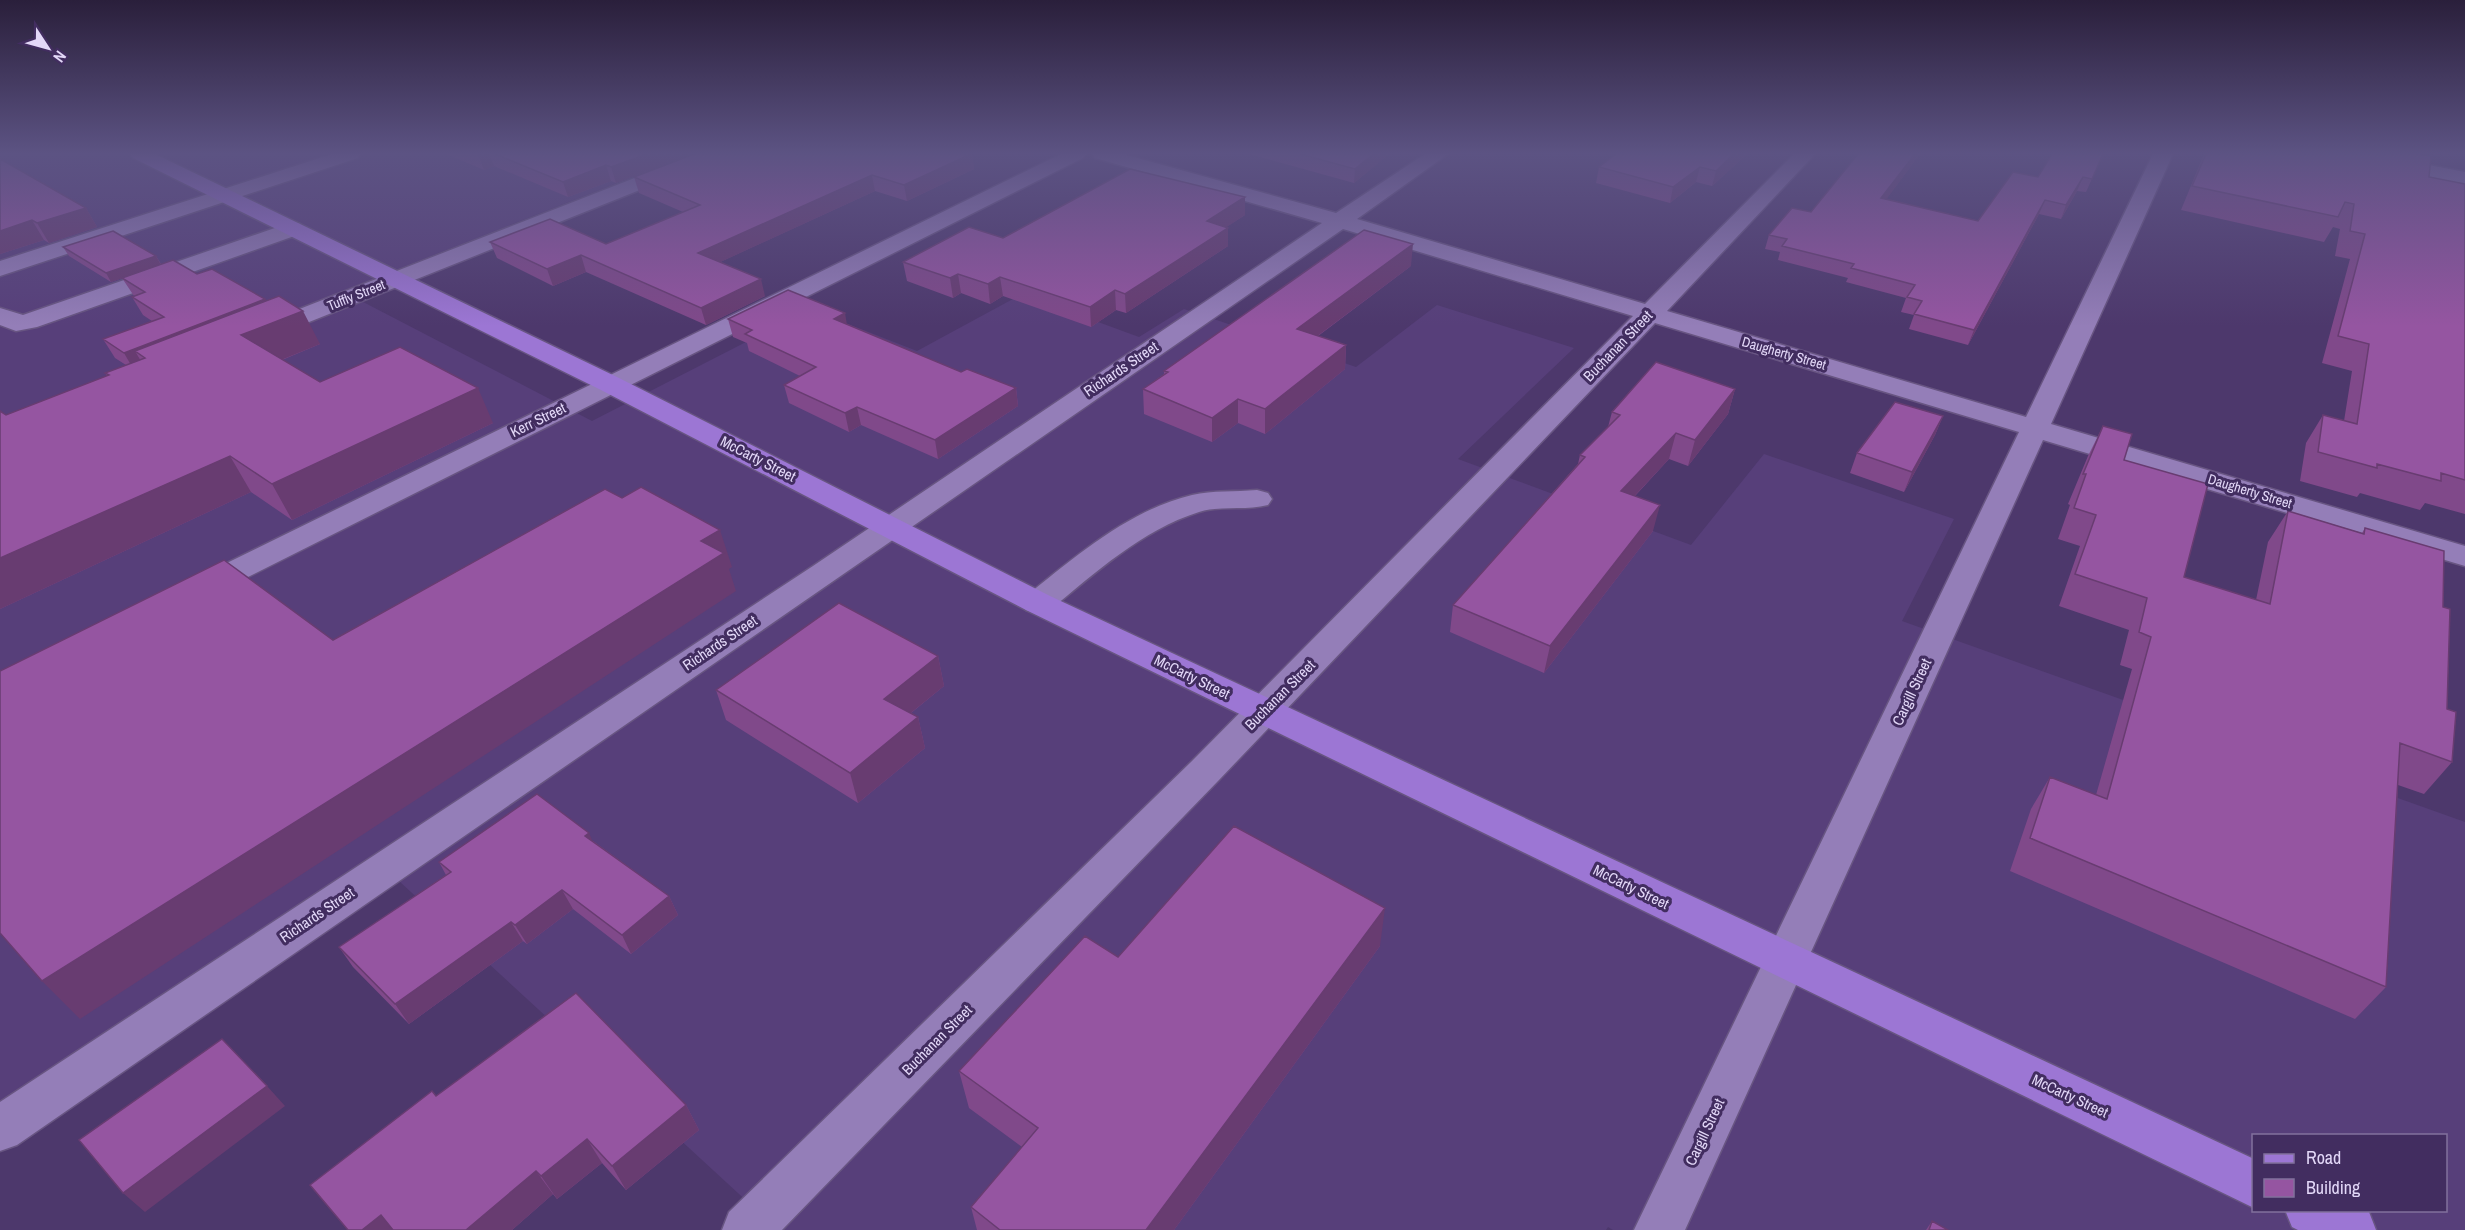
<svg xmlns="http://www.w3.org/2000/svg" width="2465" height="1230" font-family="'Archivo Narrow',sans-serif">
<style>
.built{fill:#573f7a;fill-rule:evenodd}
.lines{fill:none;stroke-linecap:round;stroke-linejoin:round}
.minor-casing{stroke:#685582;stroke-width:3}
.major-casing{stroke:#685582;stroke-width:3}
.minor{fill:#947eb8;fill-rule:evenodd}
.major{fill:#9c76d4;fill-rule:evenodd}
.wall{fill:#80498a}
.shaded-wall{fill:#683c71}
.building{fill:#9555a1;stroke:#683c71;stroke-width:1.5}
.labels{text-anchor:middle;stroke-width:6;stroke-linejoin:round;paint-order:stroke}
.far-street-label{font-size:14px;fill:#e3d8f8;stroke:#422d60}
.street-label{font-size:15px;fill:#e3d8f8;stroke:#422d60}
</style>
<rect width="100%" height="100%" fill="#4d386c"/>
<!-- built -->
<path class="built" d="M0,154h691l-349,137 250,130 218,-112 107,42 105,-57 117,43 45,-28 172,58 81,-62 137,43 -116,111 233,86 73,-91 190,65 -52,102 563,201v408h-852l-5,-3 -2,3h-828l-404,-372 -374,245zM2254,1136h192v74h-192z"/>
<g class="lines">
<!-- minor casing -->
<g class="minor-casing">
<path id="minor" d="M332,154h29l-3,4 -358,118v-15z
M696,154h27l-3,4 -446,178 -9,2 -9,-2 -3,-5 3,-5z
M1061,154h25l-3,4 -875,439 -11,3 -11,-3 -5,-7 5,-7z
M1092,154h31l213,59 89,-59h23l-91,65 288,85 149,-150h21l-148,157 359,106 127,-263h20l-122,270 414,122v20l-422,-126 -358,790h-51l385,-798 -364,-109 -437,458 -436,449h-60l7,-18 463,-451 441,-445 -290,-87 -1326,916 -17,6v-49l813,-536 509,-343 -227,-65z
M2331,154h40l94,18v12l-124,-24 -7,-2z
M292,222l8,2 3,5 -3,5 -263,93 -21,4 -16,-6v-17l23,7z
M1257,490l11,3 4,6 -4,6c-23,6 -47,0 -69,7 -57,18 -104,61 -149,98l-12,4 -12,-4 -4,-7 4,-7c50,-40 103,-86 166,-101 21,-5 43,-3 65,-5z"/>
</g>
<!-- major casing -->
<g class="major-casing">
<path id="major" d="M130,154h25l464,224 431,218 1204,563v49l-1228,-598 -425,-220 -468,-232z
M2285,1210h80l4,2 7,18h-78l-6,-3z"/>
</g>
<!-- minor -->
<use href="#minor" class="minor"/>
<!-- major -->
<use href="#major" class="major"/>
</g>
<!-- wall -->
<path class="wall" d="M446,154h244l-74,29 -5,-2 -43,16 -74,-31 -10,4z
M972,154l2,15 -67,32 -32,-10 -155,71 45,34 -59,29 -120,-53 -33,14 -56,-28 -7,-16 116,2 77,-32 -44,-19 -5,-16z
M1249,154h140l-35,29z
M1747,154l-35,32 -16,-4 -26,21 -74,-20 3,-16z
M1858,154h62l-34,45 92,22 60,-44 65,-23 -17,38 -9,-1 -16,28 -22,-5 -71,131 -59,-16 5,-14 -13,-3 5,-14 -60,-16 2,-4 -70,-18 2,-8 -15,-3 4,-14 42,-23z
M2204,154h214l11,23 36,7v330l-40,-11 -5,7 -60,-17 -3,4 -57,-16 6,-38 17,-28 21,6 8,-50 -30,-8 28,-104 -15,-3 5,-27 -7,-2 -9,15 -143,-32z
M0,159l86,49 11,19 -48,16 -5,-3 -44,14z
M1245,215l-19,12 2,1v18l-102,67 -10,-3 -25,17 -88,-31 -13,8 -29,-11 -8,5 -46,-17 -4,-19 100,-24z
M63,247l93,9 5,8 36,10 69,27 54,43 -38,16 38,22 173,41 -201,97 -41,-28 -251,117v-198l6,4 101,-39 -2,-3 21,-8 -11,-7 -12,-19 49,-18 -9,-6 -11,-18 2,-1 -12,-18 -11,4 -42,-26z
M1411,266l-93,70 28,9 -1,24 -80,65 -27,-11 -26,19 -68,-28 -1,-25 21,-15v-3z
M728,319l119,5 114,48 55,16 2,18 -80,53 -77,-34 -12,7 -60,-29 -5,-18 16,-9 -51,-25 -2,-8 -14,-6z
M1735,389l-7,25 -40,52 -19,-7 -34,37 18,35 -109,142 -94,-41 3,-27 125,-141 2,-9 28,-28 4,-15z
M1943,416l-8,19 -31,57 -54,-19 7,-20z
M2103,426l21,34 60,117 72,23 12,-58 20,-31 74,22 3,-5 78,79 4,102 5,53 -28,32 -26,-9 -12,202 -31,32 -345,-148 21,-62 19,-32 46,18 36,-126 -12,-4 9,-35 -70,-24 21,-60 -22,-7 12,-34 -2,-1 20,-48z
M938,656l6,30 -33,27 7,4 7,31 -67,55 -132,-83 -10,-30z
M593,841l76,55 9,19 -47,39 -58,-45 -46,35 -4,-3 -114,83 -56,-57 -14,-20 107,-72 -7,-13z
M1380,946l-206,284h-197l-6,-23 51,-60 -53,-39 -10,-37 159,-114z
M436,1096l250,9 13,25 -73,60 -24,-27 -45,36 -4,-5 -41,36h-164z
M1932,1221l16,9h-22z"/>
<!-- shaded-wall -->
<path class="shaded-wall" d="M478,154h11l5,12 -10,4z
M647,154h43l-74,29 -5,-16z
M972,154l2,15 -67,32 -3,-16z
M1373,154h16l-35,29 1,-14z
M1734,154h13l-35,32 4,-15z
M1915,154h5l-43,58 4,-14z
M606,165l5,16 -43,16 -5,-15z
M1700,167l-4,15 -26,21 3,-16z
M872,175l3,16 -172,79 -5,-17z
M2083,177l-6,14 -16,28 5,-14z
M1245,197v18l-38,25v-19z
M2045,200l-6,14 -71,131 6,-15z
M86,208l11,19 -48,16 -12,-20z
M32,220l12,20 -44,14v-23z
M1228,228v18l-102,67 -1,-19z
M1413,244l-2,22 -115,86 1,-23z
M581,255l5,17 -33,14 -6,-17z
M156,256l5,9 -50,17 -5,-9z
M958,274l3,19 -8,5 -3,-20z
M1000,277l3,19 -13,8 -2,-20z
M761,279l4,17 -59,29 -5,-17z
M1115,290l1,20 -25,17 -1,-20z
M265,299l9,18 -129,41 -10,-7 10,17 -10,4 -11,-19z
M303,311l17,33 -61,25 -18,-34z
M845,313l3,18 -14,-12z
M1346,345l-1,24 -80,65v-25z
M478,388l15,35 -201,97 -20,-36z
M1016,388l2,18 -80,53 -3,-19z
M1735,389l-7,25 -40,52 7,-26z
M1238,399v24l-26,19v-24z
M857,407l4,18 -12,7 -4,-19z
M1943,416l-8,19 -31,57 8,-20z
M1676,433l-7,26 -54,58 6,-26z
M230,456l21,36 -251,117v-51z
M1660,505l-7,26 -109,142 6,-27z
M720,530l12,37 -3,2 7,22 -656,428 -38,-38 659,-440z
M938,656l6,30 -53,43 -7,-30z
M918,717l7,31 -67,55 -8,-30z
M589,833l9,20 -13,-17z
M562,890l11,19 -46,35 -12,-19z
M669,896l9,19 -47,39 -9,-19z
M1385,908l-5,38 -206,284h-28z
M511,922l12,19 -114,83 -14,-20z
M267,1086l18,20 -140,106 -22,-19z
M686,1105l13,25 -73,60 -14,-24z
M587,1139l15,24 -45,36 -16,-23z
M536,1171l17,23 -41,36h-46z
M381,1215l13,15h-32z"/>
<!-- building -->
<path class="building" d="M495,154h152l-36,13 -5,-2 -43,17z
M694,154h277l-67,31 -32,-10 -174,78 63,26 -60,29 -120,-53 -34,14 -57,-27 60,-23 56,25 94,-39 -66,-28z
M1300,154h73l-18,15z
M1616,154h118l-18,17 -16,-4 -27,20 -74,-20z
M1858,154h57l-34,44 97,23 35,-49 25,5 14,-23h51l-11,25 -9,-2 -17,28 -21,-5 -71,130 -60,-16 8,-13 -15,-4 8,-12 -64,-17 3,-4 -72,-18 5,-7 -18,-4 23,-27 19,4z
M2206,154h212l13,2 -2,21 36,7v296l-24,-7v8l-64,-17v4l-59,-16 5,-37 34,9 12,-80 -31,-8 27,-102 -15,-3 4,-27 -9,-2 -7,15 -146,-31z
M0,159l86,49 -49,15 -5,-3 -32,11z
M1130,169l115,28 -38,24 21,7 -103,66 -10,-4 -25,17 -90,-30 -12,7 -30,-10 -8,4 -47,-16 66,-35 34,11z
M1364,230l49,14 -116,85 49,16 -81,64 -27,-10 -26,19 -69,-29 25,-17 -4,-1z
M113,231l43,25 -50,17 -43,-26z
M173,260l24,14 15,-5 53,30 -141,54 -21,-14 61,-22 -32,-20 13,-5 -23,-14z
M788,290l57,23 -11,6 127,53 6,-3 49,19 -81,52 -78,-33 -12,6 -61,-28 32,-18 -71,-33 7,-4 -24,-11z
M279,296l24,15 -62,24 79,47 80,-35 78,41 -206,96 -42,-28 -230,102v-147l6,4 103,-40 -4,-2 40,-15 -10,-7z
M1656,362l79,27 -40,51 -19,-7 -55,58 39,14 -110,141 -97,-41 132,-148 -5,-2 40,-40 -8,-3z
M1895,402l48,14 -31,56 -55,-19z
M2103,426l29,8 -8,26 84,24 -24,93 86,27 18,-93 76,23 1,-6 79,23 -1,56 7,2 -3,100 9,3 -4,50 -52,-19 -14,244 -356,-149 20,-61 57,22 44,-162 -12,-5 8,-34 -72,-24 21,-59 -22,-7 12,-34h-3z
M641,487l79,43 -19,11 23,12 -682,428 -42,-48v-262l224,-111 109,80 272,-151 17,9z
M839,603l99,53 -54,43 34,18 -68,56 -134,-83z
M537,794l52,39 -4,3 84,60 -47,39 -60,-45 -47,35 -4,-3 -116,82 -56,-57 112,-75 -12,-10z
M1234,826l151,82 -239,322h-146l-29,-23 67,-79 -79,-57 126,-135 33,21z
M576,993l110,112 -74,61 -25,-27 -46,37 -5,-5 -70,59h-73l-12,-15 -19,15h-14l-38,-45 122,-94 4,5z
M222,1039l45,47 -144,107 -44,-53z
M1932,1221l16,9h-19z"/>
<!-- sky -->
<linearGradient id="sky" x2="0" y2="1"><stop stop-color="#2a1f3b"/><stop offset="0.47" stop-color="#5c5383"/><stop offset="1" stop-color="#5c5383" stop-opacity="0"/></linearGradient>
<rect width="2465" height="326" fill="url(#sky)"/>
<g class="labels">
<!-- far-street labels -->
<g class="far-street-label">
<text transform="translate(356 295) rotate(-22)" y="5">Tuffly Street</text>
<text transform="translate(1784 353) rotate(16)" y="5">Daugherty Street</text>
<text transform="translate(2250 491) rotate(17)" y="5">Daugherty Street</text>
</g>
<!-- street labels -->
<g class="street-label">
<text transform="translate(1618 346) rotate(-46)" y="5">Buchanan Street</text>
<text transform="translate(1121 369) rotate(-34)" y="5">Richards Street</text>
<text transform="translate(538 420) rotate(-26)" y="5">Kerr Street</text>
<text transform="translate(758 459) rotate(27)" y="5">McCarty Street</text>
<text transform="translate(720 643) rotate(-34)" y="5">Richards Street</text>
<text transform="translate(1192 677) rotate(26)" y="5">McCarty Street</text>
<text transform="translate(1912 692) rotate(-65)" y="5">Cargill Street</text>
<text transform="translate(1280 695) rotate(-45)" y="5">Buchanan Street</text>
<text transform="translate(1631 887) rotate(26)" y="5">McCarty Street</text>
<text transform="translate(317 915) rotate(-34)" y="5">Richards Street</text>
<text transform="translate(937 1040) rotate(-45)" y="5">Buchanan Street</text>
<text transform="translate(2070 1096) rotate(25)" y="5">McCarty Street</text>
<text transform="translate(1705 1132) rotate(-65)" y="5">Cargill Street</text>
</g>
</g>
<!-- legend -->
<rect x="2252" y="1134" width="195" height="78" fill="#422d60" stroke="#82719d" stroke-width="1.5"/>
<rect x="2264" y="1154" width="30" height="9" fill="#9c76d4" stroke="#82719d" stroke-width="1.5"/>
<text x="2306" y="1164" font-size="18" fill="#e3d8f8">Road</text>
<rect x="2264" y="1179" width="30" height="18" fill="#9555a1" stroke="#82719d" stroke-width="1.5"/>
<text x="2306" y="1194" font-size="18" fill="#e3d8f8">Building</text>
<!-- north arrow -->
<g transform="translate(48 48) rotate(126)" stroke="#422d60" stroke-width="4.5" paint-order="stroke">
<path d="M0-4.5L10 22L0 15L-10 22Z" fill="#e3d8f8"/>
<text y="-9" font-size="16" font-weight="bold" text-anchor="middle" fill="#e3d8f8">N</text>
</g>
</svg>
